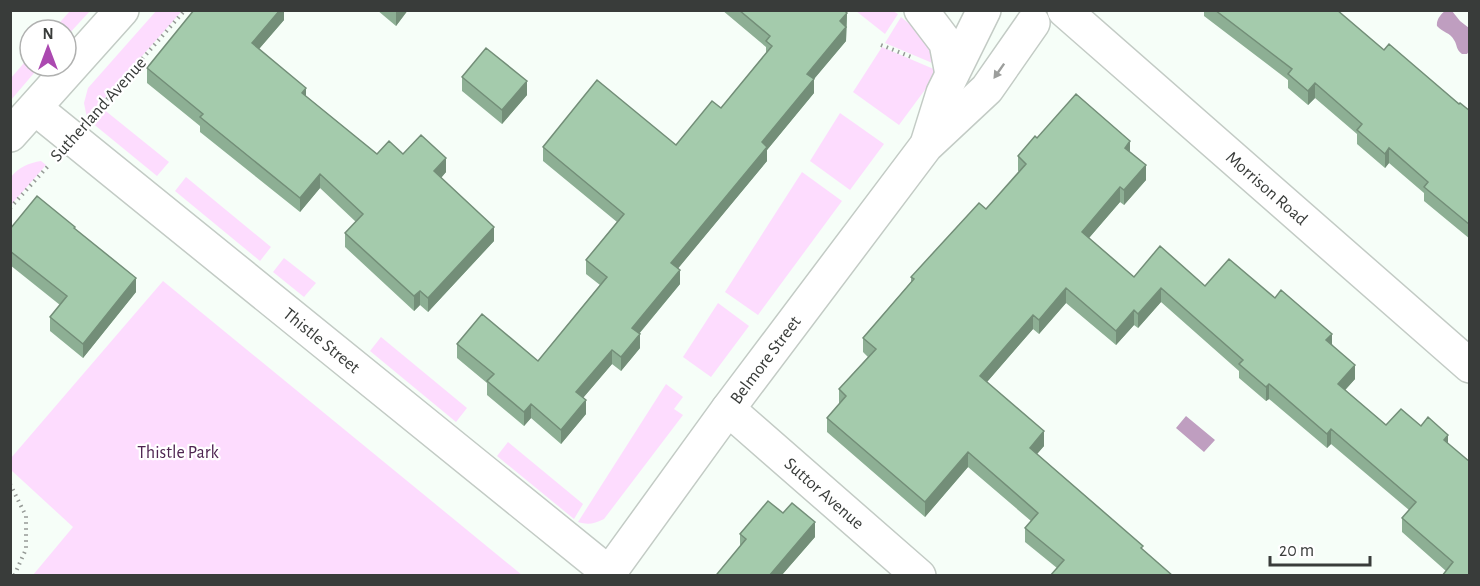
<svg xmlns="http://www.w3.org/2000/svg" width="1480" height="586" font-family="'Alegreya Sans',sans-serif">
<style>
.green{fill:#fddcfe}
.water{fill:#bf9ec0}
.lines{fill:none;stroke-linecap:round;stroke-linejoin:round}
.minor-casing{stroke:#c3cbc5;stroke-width:36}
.path{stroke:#969b97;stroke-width:4;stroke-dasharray:1.5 4.5;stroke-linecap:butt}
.minor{stroke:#fff;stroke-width:33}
.wall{fill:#8daf94}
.shaded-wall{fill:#738e78}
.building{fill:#a4cbac;stroke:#738e78;stroke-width:1.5}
.oneway{fill:#9c9e9c}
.labels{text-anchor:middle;stroke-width:4.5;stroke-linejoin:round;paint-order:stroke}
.street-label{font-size:18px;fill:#393c3a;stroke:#fff}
.park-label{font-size:18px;fill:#4e2451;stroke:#fff}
</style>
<rect width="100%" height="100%" fill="#f6fef8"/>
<!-- green -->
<path class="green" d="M157,10l25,1 -95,107 -3,-15 4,-15z
M70,11h20l-24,26v-7h-13z
M856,11h37l5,3 -13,20z
M901,17l28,23 8,25 -52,-22z
M882,47l54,23 -6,13 -31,42 -46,-33z
M30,56v10h10l-29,34v-22z
M102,108l67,54 -12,14 -66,-54z
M840,113l44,31 -34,46 -40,-29z
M41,161l5,4 -35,40v-28c8,-10 18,-14 30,-16z
M802,172l40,29 -84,114 -33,-23z
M186,177l85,70 -11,14 -85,-70z
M284,258l32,25 -12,14 -31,-25z
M163,281l359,294h-489l40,-48 -62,-57v-12z
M718,303l31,23 -38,51 -28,-20z
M381,337l86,71 -11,14 -86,-71z
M666,384l17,13 -9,12 9,6 -79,104c-10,5 -16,6 -26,3z
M508,442l75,62 -9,15 -77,-63z"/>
<!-- water -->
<path class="water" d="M1447,10l5,1 8,10 9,7v23l-2,3h-5c-7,-6 -4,-8 -8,-14 -3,-7 -12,-8 -17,-14 -1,-6 4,-13 10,-16z
M1186,416l29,24 -11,12 -28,-24z"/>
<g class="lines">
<!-- minor casing -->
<g class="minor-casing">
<g id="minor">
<path d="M921,10l25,33 6,31"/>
<path id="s1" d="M1064,10l406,356"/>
<path id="s2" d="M35,108l574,465"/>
<path d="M10,135l112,-125"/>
<path d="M928,141l15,-48 41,-83"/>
<path id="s3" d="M728,409l191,167"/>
<path id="s4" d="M607,576l121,-167 198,-263 61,-57 46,-66"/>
</g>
</g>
<!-- path -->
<path class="path" d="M881,45l33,13
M95,113l90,-103
M10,208l40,-44
M10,484l16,32v33l-12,27"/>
<!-- minor -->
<use href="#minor" class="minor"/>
</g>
<!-- wall -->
<path class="wall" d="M284,10v10l-25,29 47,47 71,58h26l43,18 -5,6 53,63 -66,71 -8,-7 -6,6 -69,-64v-14l11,-11 -36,-34 -20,24 -100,-80v-6l-53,-43v-15z
M377,10h31l-12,16z
M722,10h122l3,3 -1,28 -32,38v14l-47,57v11l-89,107 2,16 -41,50 1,14 -19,23 -9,-7 -29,34 3,16 -25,30 -30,-26 -7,8 -37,-31v-12l-30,-25v-14l81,17 62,-76 -14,-11v-14l31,-38 -74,-61v-14l133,-2 45,-37 45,-55v-6z
M1204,10h133l47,40 86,61v128l-46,-38v-8l-35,-30 -4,5 -28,-24v-10l-42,-36 -7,7 -20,-17v-8l-84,-64z
M462,77l65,18 -25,29 -40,-33z
M1037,138l93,14 16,28 -22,25 -4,-3 -31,36 45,39 71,9 70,12 57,46 23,35 -10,11 41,35 35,1 27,18 22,132 -24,-5 -44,-39v-14l7,-8 -78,-66 -4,4 -58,-49 -3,2 -27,-23v-7l-78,-69 -23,26 -4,-3 -18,20 -50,-42 -27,31 -6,-5 -46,53 57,64 -7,8 106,92 -86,22 -32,-26v-14l6,-7 -63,-54 -43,50 -98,-85v-14l12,-14v-15l29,-32 -5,-5v-14l48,-56v-5l75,-68 33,-37 -1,-1v-15z
M10,229h65l61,63 -53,66 -33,-27v-14l10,-12 -50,-40z
M783,513l32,24 -34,39h-64v-2l23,-27v-13z"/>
<!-- shaded-wall -->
<path class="shaded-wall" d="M280,10h4v10l-32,37v-14z
M396,10h12l-12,16z
M847,13l-1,28 -32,38v14l-47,57v11l-96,116v-14l136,-189 33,-53z
M527,81v14l-25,29v-14z
M1315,83v15l-7,7v-14z
M306,88v14l-4,-9z
M1130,141v14l-5,-7z
M1389,148v15l-4,5v-14z
M446,158v14l-12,14v-15z
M1146,165v15l-22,25v-15z
M320,174v14l-20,24v-14z
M1120,187v15l-38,44v-14z
M494,227v14l-66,71v-14z
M680,270v14l-48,58v-14z
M136,278v14l-53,66v-14z
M1066,288v15l-27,31v-14z
M1161,288v14l-23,26v-14z
M420,291v14l-6,6v-15z
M1134,310v15l-18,20v-14z
M1033,315v14l-53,61v-14z
M640,334v14l-19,23v-14z
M1332,334v14l-6,-8z
M612,350v14l-36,42v-14z
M1355,365v14l-17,19v-14z
M1269,384v15l-3,2v-14z
M586,400v14l-25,30v-14z
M531,404v14l-7,8v-14z
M1331,429v15l-4,4v-14z
M1044,431v15l-14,16v-14z
M1448,435v14l-4,-9z
M968,452v15l-43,50v-15z
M815,522v15l-34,39h-12z"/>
<!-- building -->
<path class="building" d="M194,10h86l-28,33 54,45 -4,5 75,61 12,-13 14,13 18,-19 25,23 -12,13 60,56 -66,71 -8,-7 -6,5 -69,-63 18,-19 -43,-40 -20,24 -100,-81 3,-3 -56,-46z
M739,10h105l3,3 -7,8 6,6 -39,47 7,5 -52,63 5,5 -96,116 9,7 -48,58 8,6 -19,23 -9,-7 -36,42 10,8 -25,30 -30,-26 -7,8 -37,-31 7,-7 -37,-30 25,-30 56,47 69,-84 -21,-17 38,-46 -81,-67 54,-67 79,65 36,-44 9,7 51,-62 -6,-5 4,-5z
M1215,10h122l47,40 5,-6 70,60 1,-1 10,8v114l-46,-38 4,-5 -39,-34 -4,6 -28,-24 5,-6 -47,-41 -7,8 -20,-17 4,-5z
M486,48l41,33 -25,29 -40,-33z
M1076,94l54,47 -5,7 21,17 -22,25 -4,-3 -38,45 52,45 26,-31 45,40 24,-27 46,39 6,-8 51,44 -6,6 29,25 -17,19 48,41 15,-16 20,17 7,-9 20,18 -4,5 26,22v114h-28l11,-14 -51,-44 14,-16 -85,-73 -4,5 -58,-50 -3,3 -27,-23 4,-4 -82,-72 -23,26 -4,-4 -18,21 -50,-43 -27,32 -6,-5 -53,61 64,55 -14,17 113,98 -2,2 32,28h-123l14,-16 -39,-32 13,-15 -70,-61 -43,50 -98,-84 19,-22 -7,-7 37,-40 -13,-11 51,-59 -3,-2 68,-74 7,6 40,-45 -8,-8 17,-20 2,2z
M37,196l38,31 -1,1 62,50 -53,66 -33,-27 17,-21 -57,-45v-22z
M768,501l15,12 9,-10 23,19 -46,54h-51l-1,-2 29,-35 -6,-5z"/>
<!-- one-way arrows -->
<defs><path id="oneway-solid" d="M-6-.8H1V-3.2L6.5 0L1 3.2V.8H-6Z" transform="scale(1.5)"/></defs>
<use class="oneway" href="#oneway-solid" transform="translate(999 71) rotate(125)"/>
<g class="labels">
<!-- street labels -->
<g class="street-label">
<text transform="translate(98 109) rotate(-48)" y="6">Sutherland Avenue</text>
<text dy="6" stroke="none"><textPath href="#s1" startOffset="270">Morrison Road</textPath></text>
<text dy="6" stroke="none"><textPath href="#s2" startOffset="369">Thistle Street</textPath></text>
<text dy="6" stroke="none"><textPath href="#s4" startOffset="268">Belmore Street</textPath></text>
<text dy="6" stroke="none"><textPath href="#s3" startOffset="128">Suttor Avenue</textPath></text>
</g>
<!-- park labels -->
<g class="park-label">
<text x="178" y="458">Thistle Park</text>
</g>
</g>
<!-- border -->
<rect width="1480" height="586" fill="none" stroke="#393c3a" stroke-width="24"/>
<!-- north arrow -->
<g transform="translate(48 48)"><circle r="28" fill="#ffffff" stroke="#b0b1b0" stroke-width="1.5"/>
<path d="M0-4.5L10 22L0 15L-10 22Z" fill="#ab49b0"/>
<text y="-9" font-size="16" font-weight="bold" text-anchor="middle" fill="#393c3a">N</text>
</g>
<!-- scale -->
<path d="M1270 556v9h100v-9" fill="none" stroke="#393c3a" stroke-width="3"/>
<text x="1279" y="556" font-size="18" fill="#393c3a" stroke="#ffffff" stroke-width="4.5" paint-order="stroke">20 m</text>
</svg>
